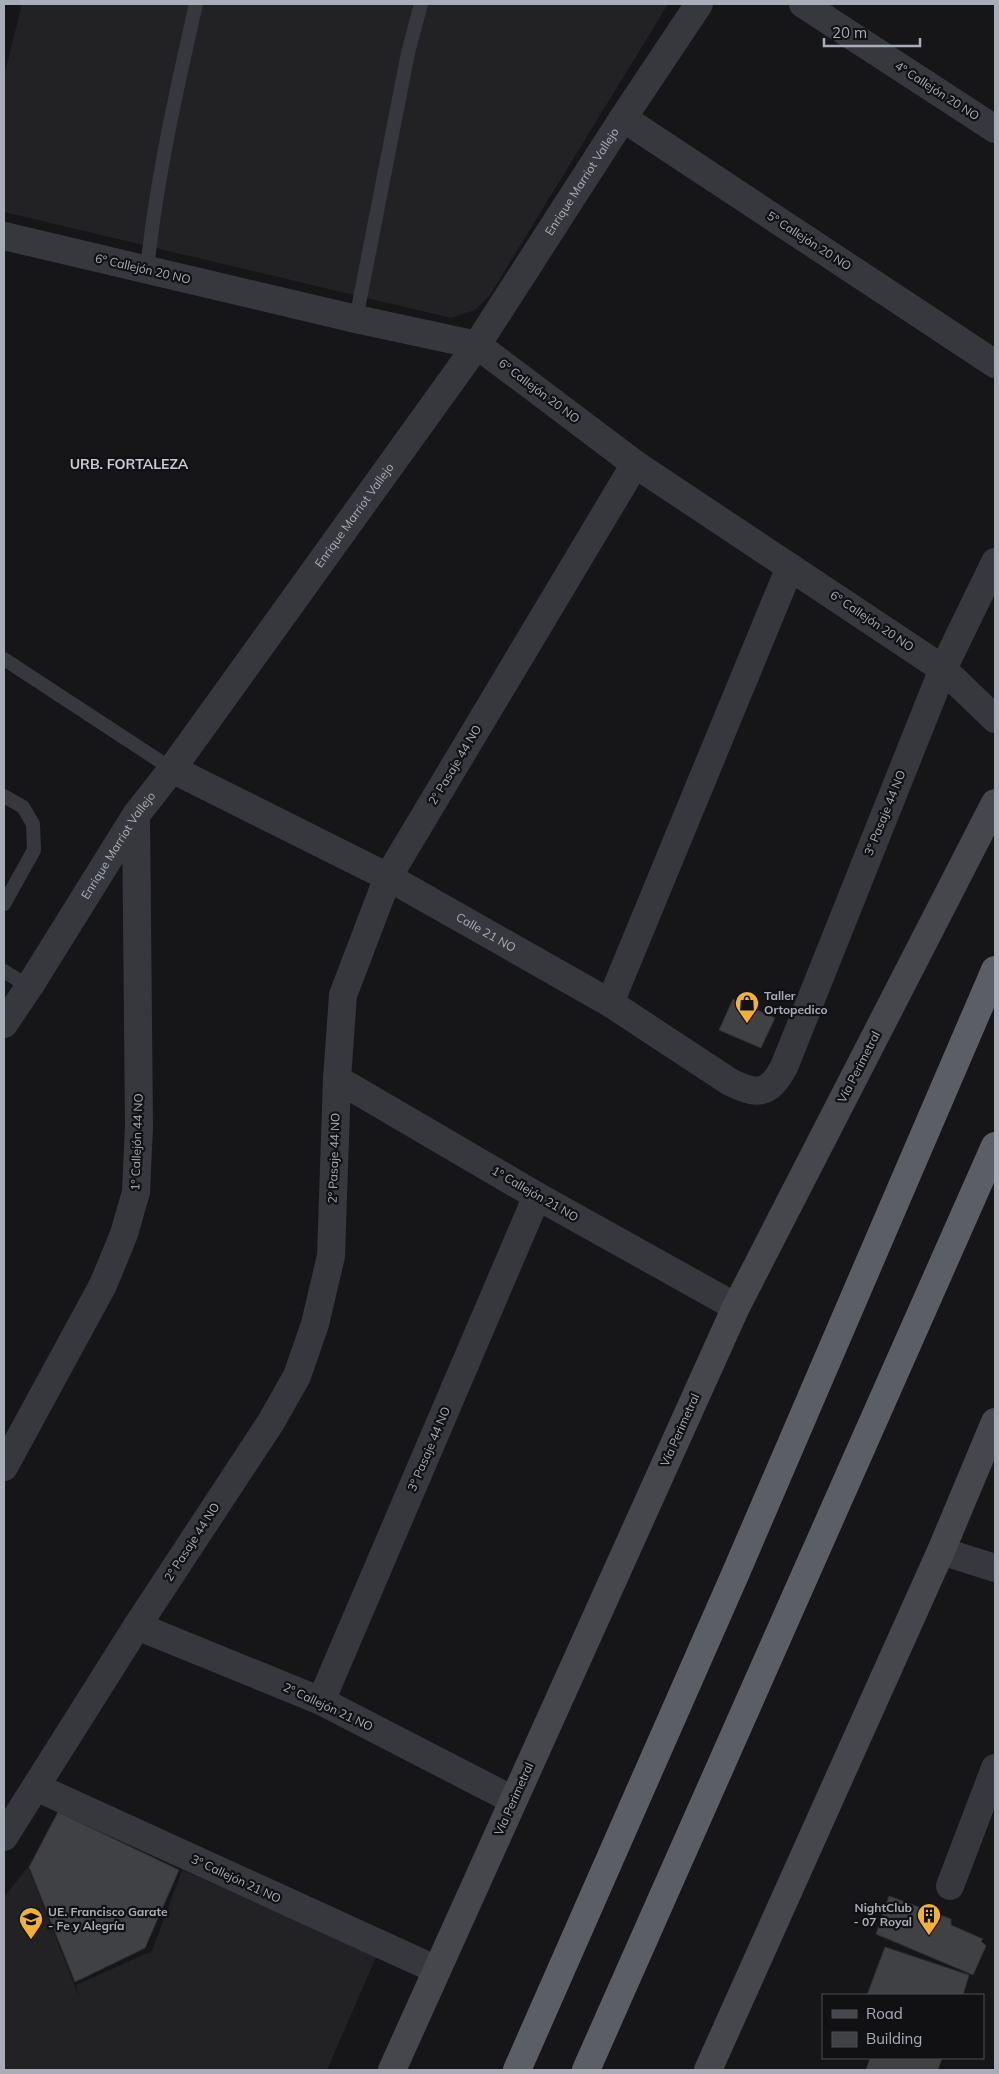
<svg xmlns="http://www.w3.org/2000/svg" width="999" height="2074" font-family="Mulish,sans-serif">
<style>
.built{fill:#222225}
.building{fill:#404145;stroke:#303034}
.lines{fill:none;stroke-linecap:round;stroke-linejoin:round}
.service{stroke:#37383d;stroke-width:14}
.minor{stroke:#37383d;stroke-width:28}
.secondary{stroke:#45474d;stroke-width:28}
.trunk{stroke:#5b5e65;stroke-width:28}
.labels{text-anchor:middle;stroke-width:4.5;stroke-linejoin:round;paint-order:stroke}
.street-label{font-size:12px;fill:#a8adb8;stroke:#111113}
.poi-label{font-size:12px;font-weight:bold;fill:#a8adb8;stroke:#111113;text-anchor:start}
.neighbourhood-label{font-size:14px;font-weight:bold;fill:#c9ccd4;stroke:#111113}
</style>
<rect width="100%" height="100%" fill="#161618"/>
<!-- built -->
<path class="built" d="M22,4h646l-178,291 -15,15 -24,8 -447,-106v-136z
M28,1867l52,132 -4,-14 76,-34 30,-81 195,85 -50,115h-323v-173z"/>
<!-- building -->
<path class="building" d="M733,999l42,19 -14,30 -42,-18z
M58,1812l121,58 -34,78 -70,34 -46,-115z
M889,1896l62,23v6l32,14 -2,2 5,5 -13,29 -97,-41z
M885,1947l84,28 -6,20h-96z
M870,2058h72l-4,12h-72z"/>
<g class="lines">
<!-- service -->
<path class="service" d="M147,270c9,-89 29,-178 49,-266
M356,319l52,-266 13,-49
M4,659l168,110
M4,796l19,11 10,17 1,26 -30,54
M4,971l25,16"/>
<!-- minor -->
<g class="minor">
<path d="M803,4l192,125"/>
<path d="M623,118l372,246"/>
<path d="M4,236l352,83 121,26 158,119 308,205 52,50"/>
<path id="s1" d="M172,769l216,108 222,126 120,79c27,13 38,14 54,-15l159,-398 52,-107"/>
<path d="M610,1003l180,-436"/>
<path id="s2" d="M4,1024l25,-37 107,-172 36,-46 305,-424 146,-227 76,-114"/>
<path d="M337,1079l200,117 199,111"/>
<path d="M4,1467l99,-182 21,-51 12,-42 3,-66 -3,-311"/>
<path d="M941,1551l54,17"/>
<path d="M137,1626l184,75 192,99"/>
<path d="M321,1701l216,-505"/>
<path d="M36,1787l401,183"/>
<path d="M4,1837l133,-211 134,-204 26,-46 18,-52 16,-68 6,-177 6,-84 45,-118 247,-413"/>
<path d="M950,1886l45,-118"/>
</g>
<!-- secondary -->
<path class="secondary" d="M392,2070l344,-763 259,-504
M708,2070l233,-519 54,-129"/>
<!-- trunk -->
<path class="trunk" d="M517,2070l217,-493 261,-607
M586,2070l409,-924"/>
</g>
<!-- icons -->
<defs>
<g id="shop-pin" transform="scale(1.25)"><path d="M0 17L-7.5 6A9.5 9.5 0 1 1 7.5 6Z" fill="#f2b134" stroke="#111113"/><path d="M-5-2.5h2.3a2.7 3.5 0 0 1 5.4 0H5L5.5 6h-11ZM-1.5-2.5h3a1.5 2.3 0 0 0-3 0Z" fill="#111"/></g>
<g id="building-pin" transform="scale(1.25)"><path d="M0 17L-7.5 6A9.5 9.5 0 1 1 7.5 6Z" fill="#f2b134" stroke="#111113"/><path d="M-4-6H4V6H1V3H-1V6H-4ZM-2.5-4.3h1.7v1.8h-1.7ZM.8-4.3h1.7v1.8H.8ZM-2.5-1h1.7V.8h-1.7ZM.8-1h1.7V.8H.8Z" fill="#111"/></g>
<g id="school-pin" transform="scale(1.25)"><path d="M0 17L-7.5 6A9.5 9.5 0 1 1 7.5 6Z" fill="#f2b134" stroke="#111113"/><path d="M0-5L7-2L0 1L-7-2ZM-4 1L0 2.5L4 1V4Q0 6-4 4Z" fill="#111"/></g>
</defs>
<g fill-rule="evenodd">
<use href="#shop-pin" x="747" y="1003"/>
<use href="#building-pin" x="929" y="1915"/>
<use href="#school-pin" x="31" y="1919"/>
</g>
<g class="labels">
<!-- street labels -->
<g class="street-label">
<text transform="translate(937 91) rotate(33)" y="4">4º Callejón 20 NO</text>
<text dy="4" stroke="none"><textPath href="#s2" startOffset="1022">Enrique Marriot Vallejo</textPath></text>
<text transform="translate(809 241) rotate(33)" y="4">5º Callejón 20 NO</text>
<text transform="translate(143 269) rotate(13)" y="4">6º Callejón 20 NO</text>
<text transform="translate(539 391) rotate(37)" y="4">6º Callejón 20 NO</text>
<text dy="4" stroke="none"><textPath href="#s2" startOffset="618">Enrique Marriot Vallejo</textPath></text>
<text transform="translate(872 621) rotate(34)" y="4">6º Callejón 20 NO</text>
<text transform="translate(455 765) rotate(-59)" y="4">2º Pasaje 44 NO</text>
<text transform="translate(885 813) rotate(-68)" y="4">3º Pasaje 44 NO</text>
<text dy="4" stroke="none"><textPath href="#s2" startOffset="212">Enrique Marriot Vallejo</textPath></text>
<text dy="4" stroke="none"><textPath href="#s1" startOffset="354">Calle 21 NO</textPath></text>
<text transform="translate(859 1067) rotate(-63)" y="4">Vía Perimetral</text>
<text transform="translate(137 1142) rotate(-88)" y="4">1º Callejón 44 NO</text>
<text transform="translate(334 1158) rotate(-88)" y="4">2º Pasaje 44 NO</text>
<text transform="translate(535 1194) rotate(30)" y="4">1º Callejón 21 NO</text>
<text transform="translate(680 1430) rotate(-66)" y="4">Vía Perimetral</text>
<text transform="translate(429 1449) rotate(-67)" y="4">3º Pasaje 44 NO</text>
<text transform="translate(192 1542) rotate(-57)" y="4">2º Pasaje 44 NO</text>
<text transform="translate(328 1707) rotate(25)" y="4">2º Callejón 21 NO</text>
<text transform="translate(514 1799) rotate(-66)" y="4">Vía Perimetral</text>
<text transform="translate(236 1879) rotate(25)" y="4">3º Callejón 21 NO</text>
</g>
<!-- poi labels -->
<g class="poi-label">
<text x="764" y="1000">Taller<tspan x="764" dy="14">Ortopedico</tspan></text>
<text x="912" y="1912" text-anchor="end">NightClub<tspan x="912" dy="14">- 07 Royal</tspan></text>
<text x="48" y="1916">UE. Francisco Garate<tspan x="48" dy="14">- Fe y Alegría</tspan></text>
</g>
<!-- neighbourhood labels -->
<g class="neighbourhood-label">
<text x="129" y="469">URB. FORTALEZA</text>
</g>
</g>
<!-- border -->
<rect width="999" height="2074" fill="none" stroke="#a8adb8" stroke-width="10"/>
<!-- legend -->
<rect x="822" y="1994" width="162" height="65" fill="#111113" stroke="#4d4f55"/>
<rect x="832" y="2010" width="25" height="8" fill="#45474d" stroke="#4d4f55"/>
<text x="866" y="2019" font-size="15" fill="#a8adb8">Road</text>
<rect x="832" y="2032" width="25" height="15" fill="#404145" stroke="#4d4f55"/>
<text x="866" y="2044" font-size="15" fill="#a8adb8">Building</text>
<!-- scale -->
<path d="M824 38v8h96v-8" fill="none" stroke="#a8adb8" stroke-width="2.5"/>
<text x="832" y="38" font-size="15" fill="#a8adb8" stroke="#111113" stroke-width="4" paint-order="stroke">20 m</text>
</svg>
